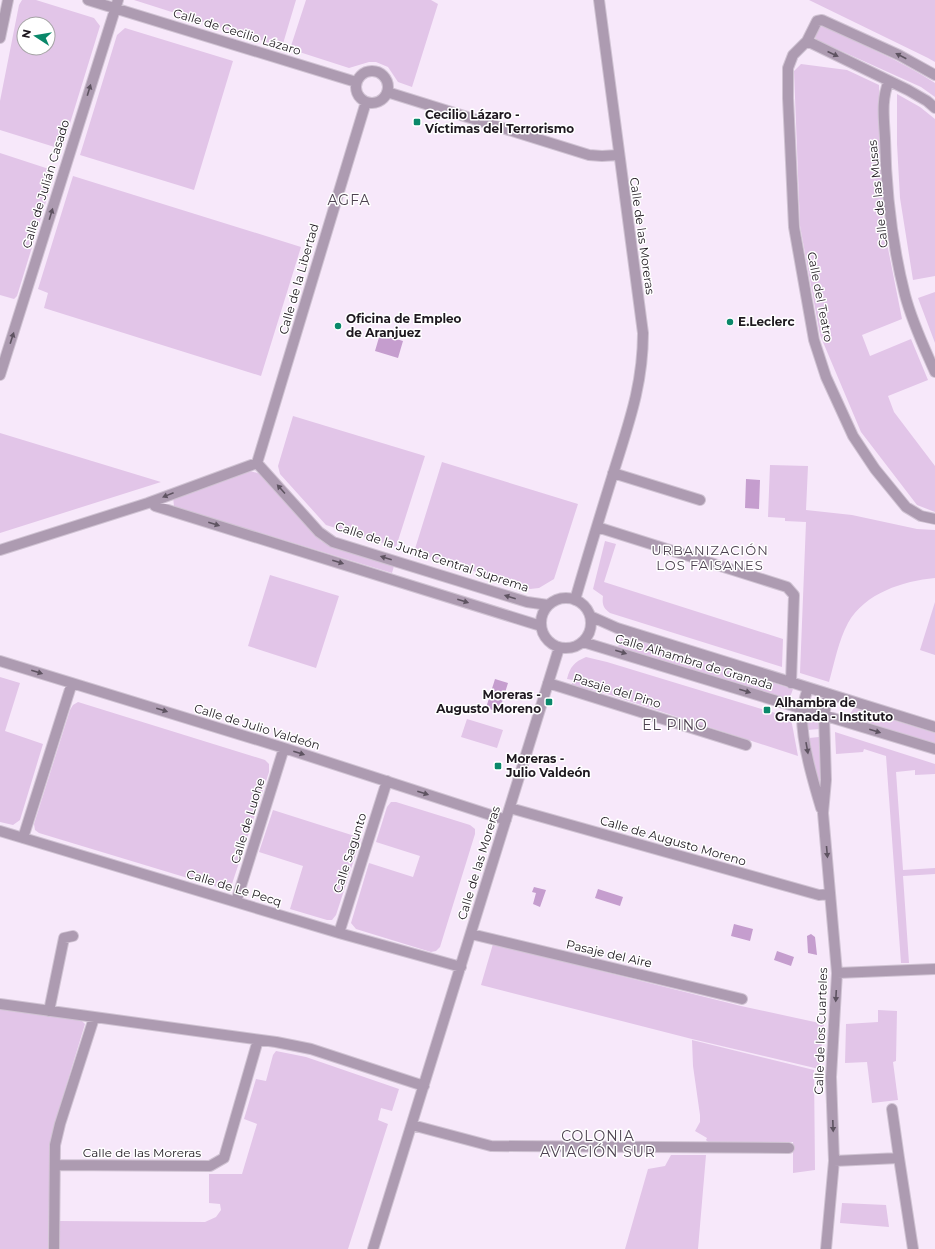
<svg xmlns="http://www.w3.org/2000/svg" width="935" height="1249" font-family="Montserrat,sans-serif">
<style>
.green{fill:#e2c5e8;fill-rule:evenodd}
.water{fill:#c59dce}
.lines{fill:none;stroke-linecap:round;stroke-linejoin:round}
.street-casing{stroke:#d0c3d3;stroke-width:12}
.street{stroke:#ad9bb1;stroke-width:10}
.oneway{fill:#5e5361}
.poi-dot{fill:#0a886a;stroke:#fff;stroke-width:1.5}
.labels{text-anchor:middle;stroke-width:3;stroke-linejoin:round;paint-order:stroke}
.street-label{font-size:12px;fill:#1e181f;stroke:#fff}
.poi-label{font-size:12px;font-weight:bold;fill:#1e181f;stroke:#fff;text-anchor:start}
.neighbourhood-label{font-size:13px;letter-spacing:1px;fill:#4e4251;stroke:#fff}
.quarter-label{font-size:14px;letter-spacing:1px;fill:#4e4251;stroke:#fff}
</style>
<rect width="100%" height="100%" fill="#f7e8fa"/>
<!-- green -->
<path class="green" d="M22,0h14l58,18 6,8 -37,120 -2,3 -61,-19v-29l19,-96zM24,24h24v24h-24z
M134,0h162l-14,47z
M306,0h125l7,4 -26,83 -14,-5 -10,-15 -12,-5h-7l-20,6 -59,-19z
M809,0h126v62l-7,-4z
M823,26c37,18 77,34 112,57v14l-14,-10 -104,-47 -2,-3 4,-10z
M125,28l108,33 -39,129 -114,-35 37,-120z
M801,64l46,6 32,15 4,138 19,96 -40,16 8,21 41,-17 17,41 -40,16 6,16 41,54v46l-18,-7 -56,-73 -41,-97 -20,-109 -6,-155z
M897,94l23,13 15,12v157l-22,4 -13,-82 -3,-54z
M0,153l52,17 3,2 -38,124 -3,3 -14,-4z
M73,176l228,71 -40,129 -217,-68 4,-15 -10,-4z
M935,292v51l-17,-45z
M293,416l132,40 -29,91 -70,-22 -46,-51 -2,-8z
M0,433l161,49 -161,51z
M442,462l136,42 -24,75 -15,9 -9,1 -116,-37z
M770,465l38,1 -2,44 46,5 65,14 18,1v48c-32,3 -70,15 -87,45 -9,16 -14,41 -19,59l-29,-9 6,-151 -21,-1v-3l-17,-1z
M250,471l11,3 60,67 22,9 51,16 -2,7 -214,-65 -4,-2 -1,-9z
M605,541l11,3 -12,38 179,57 -1,28 -172,-54c-7,-5 -8,-9 -7,-17l-10,-7z
M270,575l69,21 -23,72 -68,-22z
M935,602v53l-15,-5z
M622,635l171,54 -4,11 -171,-53z
M586,657l21,5 178,54 5,3 2,5 6,32 -197,-64 -30,-6 2,-6 -6,-1c3,-12 7,-17 19,-22z
M0,677l20,6 -15,48 38,13 -23,76 -7,5 -13,-3z
M78,702l187,58 4,4v8l-38,115 -7,2 -185,-56 -4,-3 -1,-6 36,-114 3,-5z
M854,708l81,25v11l-88,-26z
M807,717l12,5v7l-11,1 -3,-9z
M467,719l36,11 -6,18 -36,-11z
M835,732l100,32v10l-20,1v-5l-19,2 7,98 32,-2v6l-32,2 6,87h-8l-15,-207 -22,-7 -1,3 -27,2z
M819,737l3,43 -3,3 -2,-3 -8,-42z
M391,802h5l74,23 5,4v5l-31,100 -4,13 -4,4 -5,1 -75,-23 -5,-6 18,-60 44,14 7,-21 -44,-14 11,-35z
M273,810l88,28 -25,77 -4,5h-5l-37,-11 13,-43 -44,-14z
M493,944l248,62 83,18 -5,45 -127,-30 -211,-54z
M0,1009l81,11 4,4 -31,102 -4,21 -2,102h-48z
M878,1010l19,1 -1,50 -3,1 5,38 -26,3 -5,-41 -22,1 1,-39 32,-2z
M692,1040l122,30 1,100 -22,3v-31h-85l-2,-2 1,-2 -12,-7 5,-9v-7l-7,-49z
M276,1051l30,6 93,32 -7,22 -11,-3 -3,12 10,4 -40,125h-289v-28l146,1 11,-5 5,-7 -1,-6 -11,-1v-29h33l15,-50 -13,-5 12,-40 10,2 7,-26z
M671,1155h35l-8,94h-73l23,-80 17,-3z
M842,1203l44,2 3,22 -49,-4z"/>
<!-- water -->
<path class="water" d="M380,334l23,7 -5,17 -23,-7z
M746,479l14,1 -1,29 -14,-1z
M495,679l13,4 -9,29 -13,-4z
M534,887l12,3 -6,17 -7,-3 3,-11 -4,-1z
M598,889l25,8 -3,9 -25,-8z
M734,924l19,5 -3,12 -19,-5z
M811,934l4,3 2,18 -9,-2 -1,-17z
M777,951l17,6 -3,9 -17,-6z"/>
<g class="lines">
<!-- street casing -->
<g class="street-casing">
<path id="street" d="M88,0l268,82
M0,38l8,-38
M807,41l-14,14 -5,13v30l6,129 20,113 12,37 27,59 22,33 31,38 15,9 14,3
M356 87a16 16 0 1 1 32 0a16 16 0 1 1-32 0Z
M935,75l-36,-20 -77,-35 -5,1 -10,20 101,49 19,11 8,7
M889,81c-8,18 -5,38 -4,57 1,52 7,106 20,157 7,27 19,52 30,77
M387,92l202,63 13,1 16,-1
M0,375l118,-375
M257,463l109,-361
M613,473l87,27
M154,501l1,5 386,120
M597,527l190,60 7,8 -3,88
M0,550l148,-47 109,-40 62,69 14,10 194,60 21,3
M541 623a25 25 0 1 1 50 0a25 25 0 1 1-50 0Z
M575,600c12,-42 25,-84 38,-126 15,-49 30,-88 30,-141l-44,-333
M590,616l27,12 318,99
M583,642l352,107
M0,661l284,87 222,72
M548,683l198,62
M808,688c-3,9 -6,18 -6,28 0,28 11,65 19,92
M510,808l309,87 11,-1
M0,831l339,102 122,34
M23,838l49,-155
M236,902l48,-154
M339,933l48,-152
M471,934l271,65
M837,973l98,-4
M0,1004l276,38 35,7 113,37
M49,1011l15,-73 9,-2
M892,1109l7,49
M412,1125l79,21 298,2
M834,1161l65,-3 14,91
M55,1165l155,1 14,-8 34,-118
M54,1249l1,-104 5,-21 34,-106
M373,1249l186,-601
M826,1249l8,-88 -3,-84 6,-104 -14,-160 3,-33 -2,-65 4,-20"/>
</g>
<!-- street -->
<use href="#street" class="street"/>
</g>
<!-- one-way arrows -->
<defs><path id="oneway-solid" d="M-6-.8H1V-3.2L6.5 0L1 3.2V.8H-6Z"/></defs>
<g class="oneway">
<use href="#oneway-solid" transform="translate(833 54) rotate(25)"/>
<use href="#oneway-solid" transform="translate(901 56) rotate(-153)"/>
<use href="#oneway-solid" transform="translate(89 90) rotate(-73)"/>
<use href="#oneway-solid" transform="translate(51 214) rotate(-73)"/>
<use href="#oneway-solid" transform="translate(12 338) rotate(-72)"/>
<use href="#oneway-solid" transform="translate(281 489) rotate(-132)"/>
<use href="#oneway-solid" transform="translate(168 495) rotate(158)"/>
<use href="#oneway-solid" transform="translate(214 524) rotate(17)"/>
<use href="#oneway-solid" transform="translate(386 558) rotate(-163)"/>
<use href="#oneway-solid" transform="translate(338 562) rotate(17)"/>
<use href="#oneway-solid" transform="translate(510 597) rotate(-163)"/>
<use href="#oneway-solid" transform="translate(463 601) rotate(17)"/>
<use href="#oneway-solid" transform="translate(621 652) rotate(17)"/>
<use href="#oneway-solid" transform="translate(37 672) rotate(17)"/>
<use href="#oneway-solid" transform="translate(745 691) rotate(17)"/>
<use href="#oneway-solid" transform="translate(162 710) rotate(17)"/>
<use href="#oneway-solid" transform="translate(875 731) rotate(17)"/>
<use href="#oneway-solid" transform="translate(807 748) rotate(80)"/>
<use href="#oneway-solid" transform="translate(299 753) rotate(18)"/>
<use href="#oneway-solid" transform="translate(423 793) rotate(18)"/>
<use href="#oneway-solid" transform="translate(827 852) rotate(85)"/>
<use href="#oneway-solid" transform="translate(836 996) rotate(93)"/>
<use href="#oneway-solid" transform="translate(833 1126) rotate(88)"/>
</g>
<!-- markers -->
<g class="poi-dot">
<rect x="413" y="118" width="8" height="8" rx="2"/>
<circle cx="730" cy="322" r="4"/>
<circle cx="338" cy="326" r="4"/>
<rect x="545" y="698" width="8" height="8" rx="2"/>
<rect x="763" y="706" width="8" height="8" rx="2"/>
<rect x="494" y="762" width="8" height="8" rx="2"/>
</g>
<g class="labels">
<!-- street labels -->
<g class="street-label">
<text transform="translate(237 32) rotate(17)" y="4">Calle de Cecilio Lázaro</text>
<text transform="translate(46 184) rotate(-73)" y="4">Calle de Julián Casado</text>
<text transform="translate(878 194) rotate(-96)" y="4">Calle de las Musas</text>
<text transform="translate(642 236) rotate(82)" y="4">Calle de las Moreras</text>
<text transform="translate(299 279) rotate(-74)" y="4">Calle de la Libertad</text>
<text transform="translate(820 297) rotate(79)" y="4">Calle del Teatro</text>
<text transform="translate(432 557) rotate(18)" y="4">Calle de la Junta Central Suprema</text>
<text transform="translate(694 662) rotate(17)" y="4">Calle Alhambra de Granada</text>
<text transform="translate(617 691) rotate(17)" y="4">Pasaje del Pino</text>
<text transform="translate(257 727) rotate(17)" y="4">Calle de Julio Valdeón</text>
<text transform="translate(248 821) rotate(-73)" y="4">Calle de Luohe</text>
<text transform="translate(673 841) rotate(16)" y="4">Calle de Augusto Moreno</text>
<text transform="translate(350 853) rotate(-72)" y="4">Calle Sagunto</text>
<text transform="translate(479 863) rotate(-73)" y="4">Calle de las Moreras</text>
<text transform="translate(234 888) rotate(17)" y="4">Calle de Le Pecq</text>
<text transform="translate(609 954) rotate(13)" y="4">Pasaje del Aire</text>
<text transform="translate(821 1031) rotate(-88)" y="4">Calle de los Cuarteles</text>
<text x="142" y="1157">Calle de las Moreras</text>
</g>
<!-- poi labels -->
<g class="poi-label">
<text x="425" y="119">Cecilio Lázaro -<tspan x="425" dy="14">Víctimas del Terrorismo</tspan></text>
<text x="346" y="323">Oficina de Empleo<tspan x="346" dy="14">de Aranjuez</tspan></text>
<text x="738" y="326">E.Leclerc</text>
<text x="541" y="699" text-anchor="end">Moreras -<tspan x="541" dy="14">Augusto Moreno</tspan></text>
<text x="775" y="707">Alhambra de<tspan x="775" dy="14">Granada - Instituto</tspan></text>
<text x="506" y="763">Moreras -<tspan x="506" dy="14">Julio Valdeón</tspan></text>
</g>
<!-- neighbourhood labels -->
<g class="neighbourhood-label">
<text x="710" y="555">URBANIZACIÓN<tspan x="710" dy="15">LOS FAISANES</tspan></text>
</g>
<!-- quarter labels -->
<g class="quarter-label">
<text x="349" y="205">AGFA</text>
<text x="675" y="730">EL PINO</text>
<text x="598" y="1141">COLONIA<tspan x="598" dy="16">AVIACIÓN SUR</tspan></text>
</g>
</g>
<!-- north arrow -->
<g transform="translate(36 36) rotate(282)"><circle r="19" fill="#ffffff" stroke="#a5a3a5"/>
<path d="M0-3L7 15L0 10L-7 15Z" fill="#0a886a"/>
<text y="-6" font-size="11" font-weight="bold" text-anchor="middle" fill="#1e181f">N</text>
</g>
</svg>
